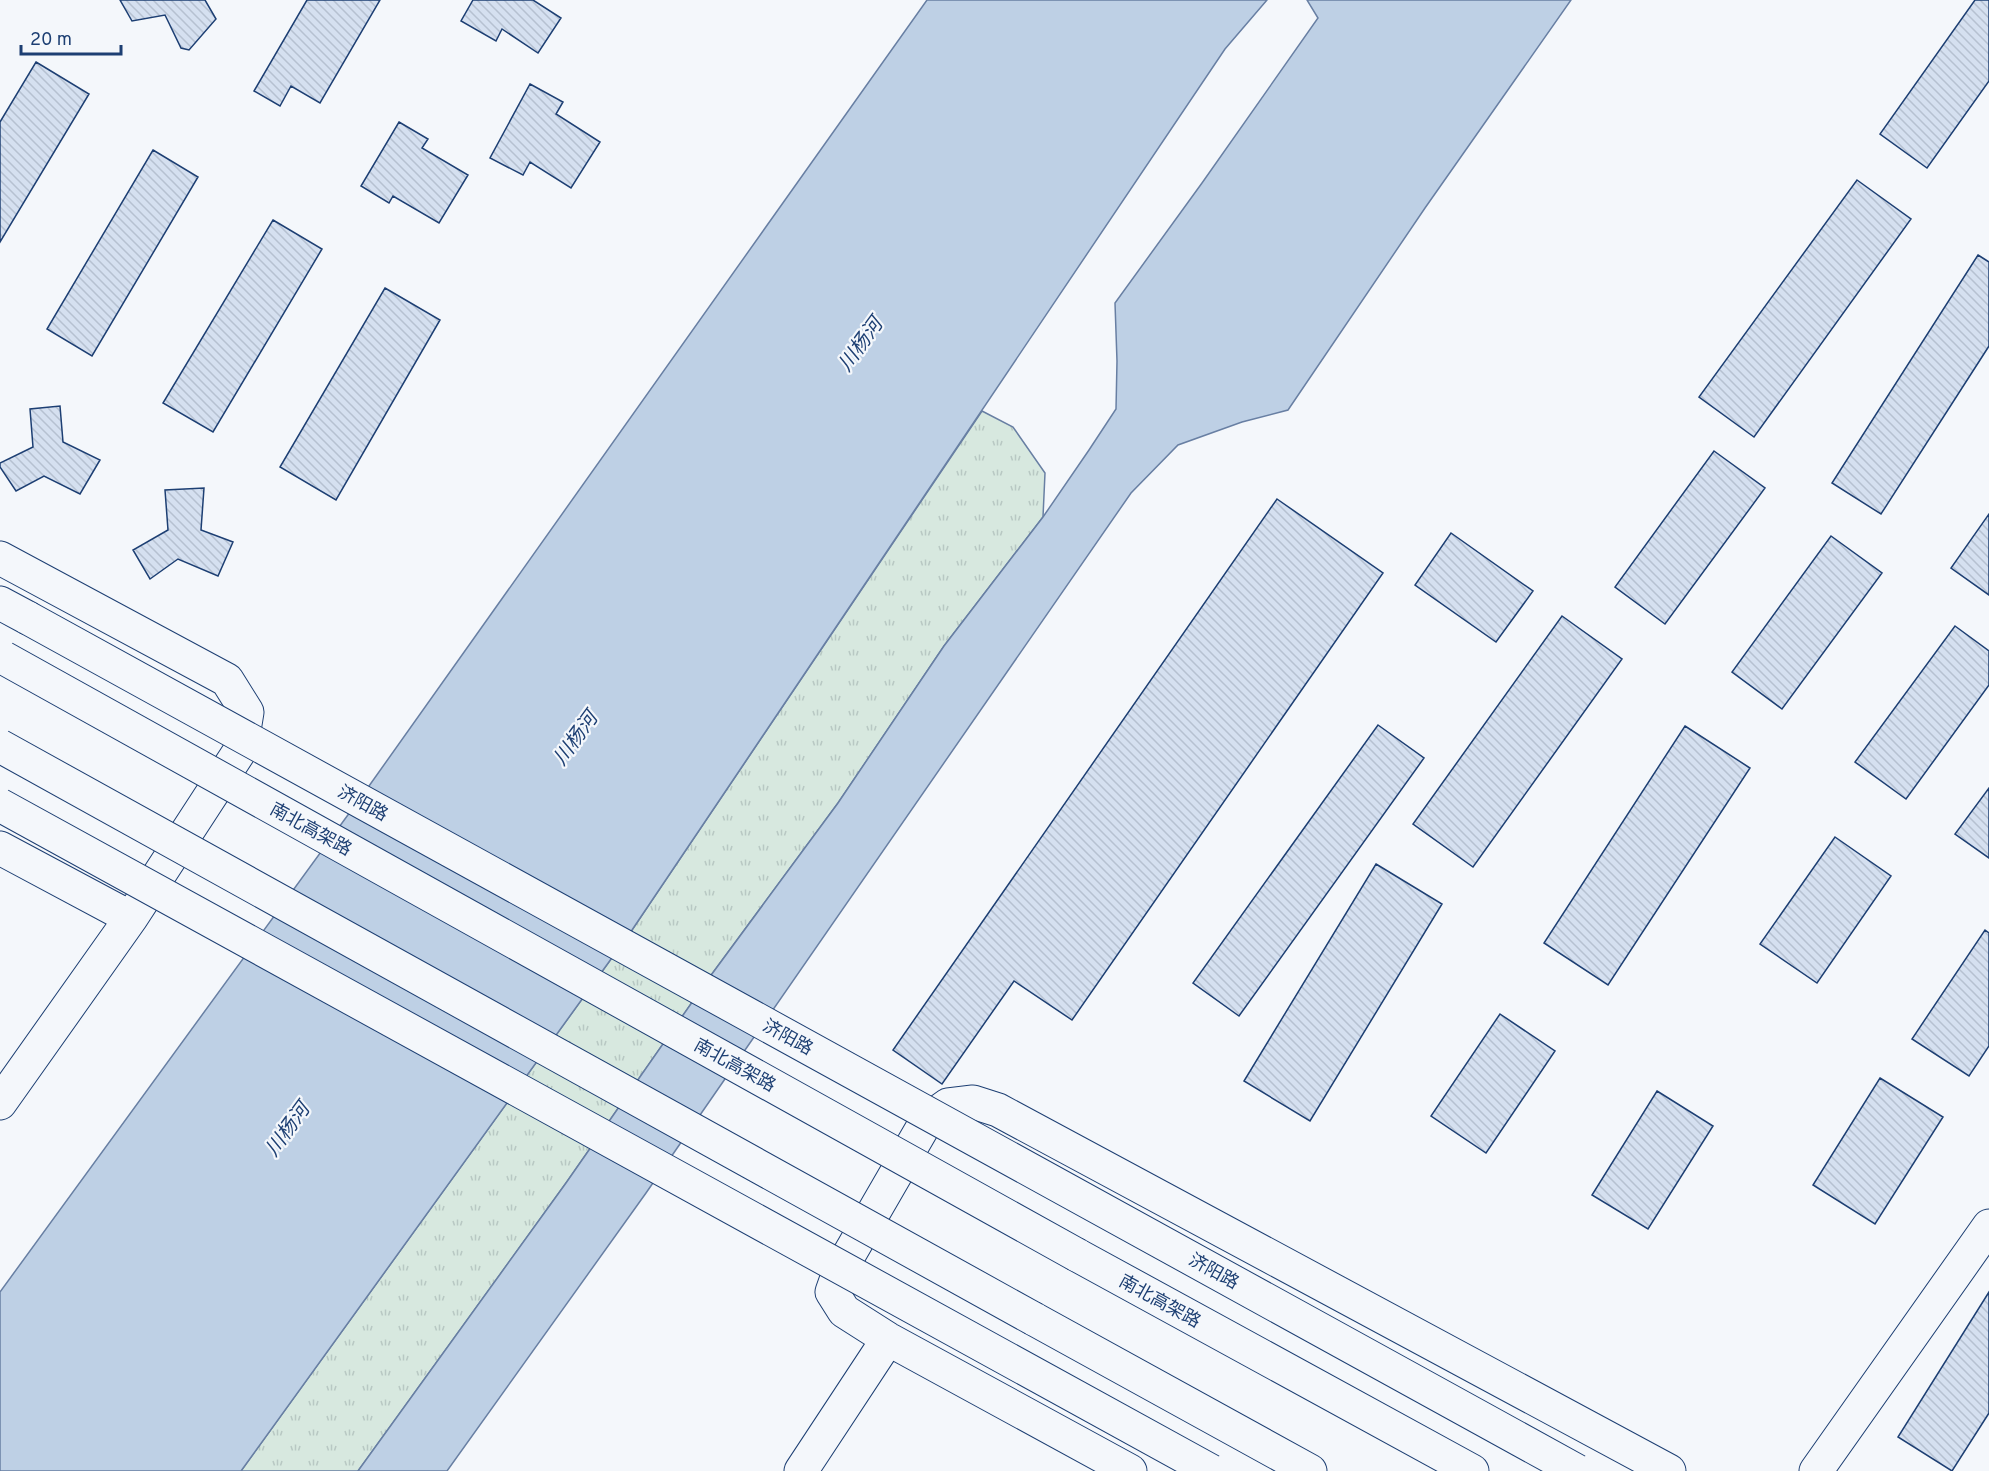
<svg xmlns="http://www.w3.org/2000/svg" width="1989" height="1471" font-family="Overpass,'Noto Sans SC',sans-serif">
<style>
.park{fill:url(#park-tufts);stroke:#687fa3;stroke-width:1.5}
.water{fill:#bed0e5;stroke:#687fa3;stroke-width:1.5}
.building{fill:url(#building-back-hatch);stroke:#1d3f73;stroke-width:1.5}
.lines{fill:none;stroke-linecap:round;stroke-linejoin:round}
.minor-casing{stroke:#1d3f73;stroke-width:35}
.major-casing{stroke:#1d3f73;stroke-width:35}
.highway-casing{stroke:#1d3f73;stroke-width:35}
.minor{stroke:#f4f7fb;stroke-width:33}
.major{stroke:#f4f7fb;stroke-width:33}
.highway{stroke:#f4f7fb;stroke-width:33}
.major-bridge-casing{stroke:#1d3f73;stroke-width:35;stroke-linecap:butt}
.highway-bridge-casing{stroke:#1d3f73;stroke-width:35;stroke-linecap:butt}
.major-bridge{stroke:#f4f7fb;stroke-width:33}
.highway-bridge{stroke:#f4f7fb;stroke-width:33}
.labels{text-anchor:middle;stroke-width:4.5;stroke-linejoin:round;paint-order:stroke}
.street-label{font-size:18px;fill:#1d3f73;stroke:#f4f7fb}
.water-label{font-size:20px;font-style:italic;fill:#1d3f73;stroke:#f4f7fb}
</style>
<defs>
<pattern id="park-tufts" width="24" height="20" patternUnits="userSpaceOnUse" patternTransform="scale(1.5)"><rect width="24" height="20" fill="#d7e8df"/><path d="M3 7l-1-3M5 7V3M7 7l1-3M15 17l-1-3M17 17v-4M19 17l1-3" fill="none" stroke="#b8c8c3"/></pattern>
<pattern id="building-back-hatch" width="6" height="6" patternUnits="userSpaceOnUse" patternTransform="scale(1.5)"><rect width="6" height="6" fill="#d5e0f0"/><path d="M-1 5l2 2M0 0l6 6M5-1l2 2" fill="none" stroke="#b6c1d1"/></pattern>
</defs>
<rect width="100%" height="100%" fill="#f4f7fb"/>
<!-- park -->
<path class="park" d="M982,411l31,16 32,46 -2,44 -99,129 -106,157 -129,175 -143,205 -208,288h-117l391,-541z"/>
<!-- water -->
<path class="water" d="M927,0h340l-42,49 -593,881 -391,541h-241v-179l369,-506z
M1307,0h264l-146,208 -137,202 -46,12 -64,23 -47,48 -485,700 -199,278h-89l208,-288 143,-205 129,-175 106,-157 99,-129 46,-67 27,-41 1,-48 -2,-58 87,-120 116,-165z"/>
<!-- building -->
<path class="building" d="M120,0h85l11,19 -27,31 -8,-2 -16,-33 -33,6z
M307,0h73l-60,103 -29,-17 -11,20 -26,-15z
M473,0h60l28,18 -23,35 -36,-24 -6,12 -35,-20z
M1975,0h14v81l-62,87 -47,-34z
M36,62l53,32 -89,148v-120z
M530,84l33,18 -7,12 44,28 -29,46 -41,-26 -7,13 -33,-17z
M399,122l29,17 -6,9 46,27 -29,48 -46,-27 -4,7 -28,-17z
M153,150l45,27 -106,179 -45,-27z
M1857,180l54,39 -157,218 -55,-40z
M273,220l49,29 -109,183 -50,-29z
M1978,255l11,7v84l-108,168 -49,-31z
M385,288l55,32 -104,180 -56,-33z
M60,406l3,36 37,18 -20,34 -36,-18 -28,15 -16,-24v-4l33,-16 -3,-38z
M1714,451l51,37 -100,136 -50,-37z
M204,488l-3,42 32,12 -15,34 -40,-17 -28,20 -17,-29 35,-20 -3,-40z
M1277,499l106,74 -311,447 -58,-39 -72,103 -49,-34z
M1989,514v81l-38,-27z
M1451,533l82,58 -37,51 -81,-57z
M1831,536l51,37 -100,136 -50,-37z
M1562,616l60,43 -149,208 -60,-43z
M1955,626l34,25v34l-83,114 -51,-37z
M1378,725l46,33 -185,258 -46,-33z
M1685,726l65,42 -142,217 -64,-42z
M1989,788v70l-34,-24z
M1835,837l56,39 -74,107 -57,-39z
M1376,864l66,40 -132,217 -66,-40z
M1985,930l4,3v113l-20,30 -57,-37z
M1500,1014l55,37 -69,102 -55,-37z
M1880,1078l63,39 -68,107 -62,-39z
M1657,1091l56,35 -65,103 -56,-34z
M1989,1292v121l-37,58 -54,-34z"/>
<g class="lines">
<!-- minor casing -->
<g class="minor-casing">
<path id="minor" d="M0,558l227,122 20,32 -6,37 -110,169 -131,185
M0,848l131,70
M801,1471l87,-132
M1130,1471l-242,-132 -44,-28 -12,-19 7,-20 88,-152 21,-15 25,-3 25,8 671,361
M1816,1471l173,-245"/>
</g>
<!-- major casing -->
<g class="major-casing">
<path id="major" d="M0,603l28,15"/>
</g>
<!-- highway casing -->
<g class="highway-casing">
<path id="highway" d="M1077,1255l395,216
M1034,1319l276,152"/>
</g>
<!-- minor -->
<use href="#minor" class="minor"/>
<!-- major -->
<use href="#major" class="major"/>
<!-- highway -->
<use href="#highway" class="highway"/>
<!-- major-bridge casing -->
<g class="major-bridge-casing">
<path id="major-bridge" d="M28,618l1549,853
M0,805l1211,666"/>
</g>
<!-- highway-bridge casing -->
<g class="highway-bridge-casing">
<path id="highway-bridge" d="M4,658l1073,597
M0,746l1034,573"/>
</g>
<!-- major-bridge -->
<use href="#major-bridge" class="major-bridge"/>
<!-- highway-bridge -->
<use href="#highway-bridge" class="highway-bridge"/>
</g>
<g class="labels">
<!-- street labels -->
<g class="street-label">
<text transform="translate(363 803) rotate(29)" y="6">济阳路</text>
<text transform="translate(311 829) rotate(29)" y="6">南北高架路</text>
<text transform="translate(788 1037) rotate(29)" y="6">济阳路</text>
<text transform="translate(735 1065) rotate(29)" y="6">南北高架路</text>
<text transform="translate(1214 1271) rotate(29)" y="6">济阳路</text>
<text transform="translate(1160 1301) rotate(29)" y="6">南北高架路</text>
</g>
<!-- water labels -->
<g class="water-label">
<text transform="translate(860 344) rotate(-54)" y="7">川杨河</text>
<text transform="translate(575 738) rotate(-54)" y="7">川杨河</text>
<text transform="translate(287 1129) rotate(-54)" y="7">川杨河</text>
</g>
</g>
<!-- scale -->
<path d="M21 45v9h100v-9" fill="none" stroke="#1d3f73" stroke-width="3"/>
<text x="30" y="45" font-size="18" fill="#1d3f73" stroke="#f4f7fb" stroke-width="4.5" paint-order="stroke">20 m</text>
</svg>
